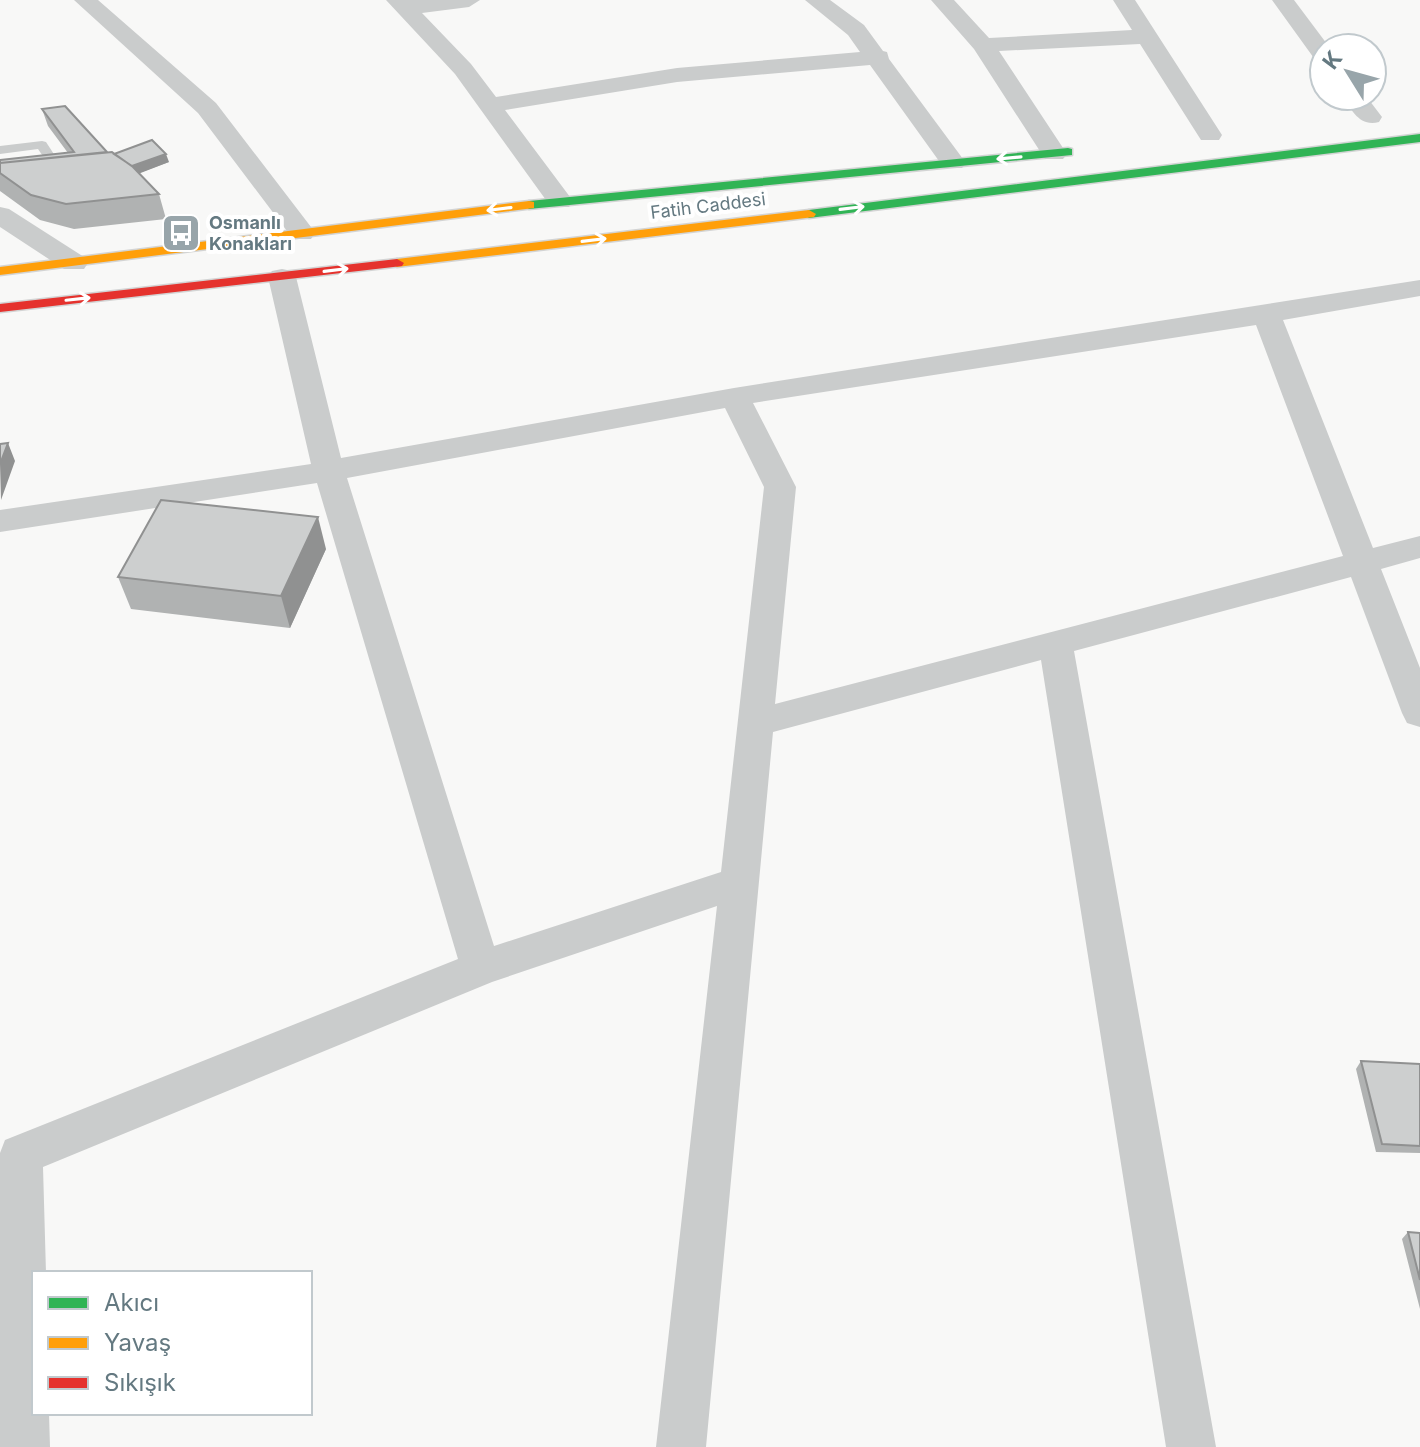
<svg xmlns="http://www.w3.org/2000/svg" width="1420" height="1447" font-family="Inter,sans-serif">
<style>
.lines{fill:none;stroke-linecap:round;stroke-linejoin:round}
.fast-casing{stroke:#d3d4d4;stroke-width:3}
.slow-casing{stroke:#d3d4d4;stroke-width:3}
.jam-casing{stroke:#d3d4d4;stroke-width:3}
.lane{fill:#cacccc;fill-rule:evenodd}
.street{fill:#cacccc;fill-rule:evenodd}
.fast{fill:#30b455;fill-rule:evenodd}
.slow{fill:#ff9f0a;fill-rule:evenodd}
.jam{fill:#e5322d;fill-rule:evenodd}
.wall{fill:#b0b2b2}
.shaded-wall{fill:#909191}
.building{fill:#cdcfcf;stroke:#909191;stroke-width:2}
.oneway{stroke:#fff}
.labels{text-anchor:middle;stroke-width:8;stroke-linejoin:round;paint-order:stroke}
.far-street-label{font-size:18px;fill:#647981;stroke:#fff}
.far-poi-label{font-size:18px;font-weight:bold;fill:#647981;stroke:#fff;text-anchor:start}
</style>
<rect width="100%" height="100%" fill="#f8f8f7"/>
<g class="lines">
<!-- fast casing -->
<g class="fast-casing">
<path id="fast" d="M1420,134v8l-611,76 -7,-4 7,-4z
M1068,148l4,1v6l-543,54 -7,-4 7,-4z"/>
</g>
<!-- slow casing -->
<g class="slow-casing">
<path id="slow" d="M529,201l5,1v6l-534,67v-8z
M809,210l7,4 -2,3 -417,50 -7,-4 7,-4z"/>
</g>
<!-- jam casing -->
<g class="jam-casing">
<path id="jam" d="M397,259l7,4 -2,3 -402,46v-8z"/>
</g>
<!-- lane -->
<path class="lane" d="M42,141l4,1 15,23 -2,3h-8l-13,-19 -38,5v-8z"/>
<!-- street -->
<path class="street" d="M74,0h24l118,103 95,124 4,6 -4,6h-18l-95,-126z
M386,0h94l-11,7 -47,6 49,51 25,33 181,-29 183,-16 -12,-17 -43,-35h25l34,25 19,26 4,1 2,7 77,104 -4,5h-18l-74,-103 -193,17 -172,28 68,91 -4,6h-18l-96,-133z
M931,0h23l35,38 143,-8 -19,-30h22l87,135 -3,5h-18l-61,-96 -141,7 68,103 -4,5h-18l-71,-110z
M1272,0h22l36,48h-6v15l-8,-2z
M1342,96h24l16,21 -3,5c-20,5 -27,-12 -37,-26z
M0,207l9,2 75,48 4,6 -4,6h-20l-64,-42z
M282,269l10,2 4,6 45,181 393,-70 686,-108v16l-137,24 90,228 47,-12v22l-39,11 39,99v59l-13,-4 -5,-10 -51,-136 -277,74 142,796h-50l-125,-787 -268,72 -67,715h-50l61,-541 -225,76 -449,185 3,106h-12v140h15l1,34h-50v-294l5,-13 453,-181 -141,-476 -317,49v-22l311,-46 -43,-187 4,-6zM1256,325l87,231 -568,148 21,-217 -43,-84zM725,408l39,79 -43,385 -227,74 -147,-468z"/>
<!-- fast -->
<use href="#fast" class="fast"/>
<!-- slow -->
<use href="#slow" class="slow"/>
<!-- jam -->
<use href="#jam" class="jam"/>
</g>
<!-- wall -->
<path class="wall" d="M42,109l65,43 62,10 -30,11 20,21 7,25 -92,10 -34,-9 -40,-29v-31l68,-7 -20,-27z
M326,549l-36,79 -159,-19 -13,-32z
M1361,1061l59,3v89l-44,-1 -20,-83z
M1408,1232l12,1v76l-18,-70z"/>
<!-- shaded-wall -->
<path class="shaded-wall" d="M166,154l3,8 -44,17 -3,-9z
M8,443l7,18 -14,39 -1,-36z
M318,517l8,32 -36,79 -9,-32z"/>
<!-- building -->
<path class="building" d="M65,106l42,46 -107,11v-3l74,-8 -32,-43z
M152,140l14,14 -34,12 -18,-12z
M112,152l21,15 26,27 -93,10 -35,-9 -31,-22v-10z
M8,443l-8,21v-20z
M161,500l157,17 -37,79 -163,-19z
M1361,1061l59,3v82l-38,-2z
M1408,1232l12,1v47z"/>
<!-- one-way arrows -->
<defs><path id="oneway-shaft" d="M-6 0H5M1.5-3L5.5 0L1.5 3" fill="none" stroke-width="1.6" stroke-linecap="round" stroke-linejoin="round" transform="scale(2)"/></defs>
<g class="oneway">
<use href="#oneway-shaft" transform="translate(1009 158) rotate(175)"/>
<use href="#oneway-shaft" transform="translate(852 208) rotate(-7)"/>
<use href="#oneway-shaft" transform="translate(499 209) rotate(173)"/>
<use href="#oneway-shaft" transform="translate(594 240) rotate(-7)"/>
<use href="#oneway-shaft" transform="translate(336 270) rotate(-7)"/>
<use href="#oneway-shaft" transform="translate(78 299) rotate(-6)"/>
</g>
<!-- icons -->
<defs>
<g id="bus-square" transform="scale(2)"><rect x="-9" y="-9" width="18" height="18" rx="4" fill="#98a5aa" stroke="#fff"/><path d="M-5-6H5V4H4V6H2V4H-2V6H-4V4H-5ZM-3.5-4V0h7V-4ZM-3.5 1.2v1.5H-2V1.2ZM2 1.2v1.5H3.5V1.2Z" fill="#fff"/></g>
</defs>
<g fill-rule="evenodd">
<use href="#bus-square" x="181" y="233"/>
</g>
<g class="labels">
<!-- far-street labels -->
<g class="far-street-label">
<text transform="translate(708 206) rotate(-7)" y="6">Fatih Caddesi</text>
</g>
<!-- far-poi labels -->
<g class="far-poi-label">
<text x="209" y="229">Osmanlı<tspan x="209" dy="21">Konakları</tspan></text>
</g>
</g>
<!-- legend -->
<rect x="32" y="1271" width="280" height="144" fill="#ffffff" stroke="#c1c9cd" stroke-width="2"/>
<rect x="48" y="1297" width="40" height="12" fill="#30b455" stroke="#c1c9cd" stroke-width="2"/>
<text x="104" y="1311" font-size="24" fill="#647981">Akıcı</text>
<rect x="48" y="1337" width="40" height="12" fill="#ff9f0a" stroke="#c1c9cd" stroke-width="2"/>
<text x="104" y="1351" font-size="24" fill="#647981">Yavaş</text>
<rect x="48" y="1377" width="40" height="12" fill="#e5322d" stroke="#c1c9cd" stroke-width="2"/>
<text x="104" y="1391" font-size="24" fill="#647981">Sıkışık</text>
<!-- north arrow -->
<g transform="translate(1348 72) rotate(307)"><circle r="38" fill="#ffffff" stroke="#c1c9cd" stroke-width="2"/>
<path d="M0-6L14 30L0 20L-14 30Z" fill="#98a5aa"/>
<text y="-12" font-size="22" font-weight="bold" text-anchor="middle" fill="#647981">K</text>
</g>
</svg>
